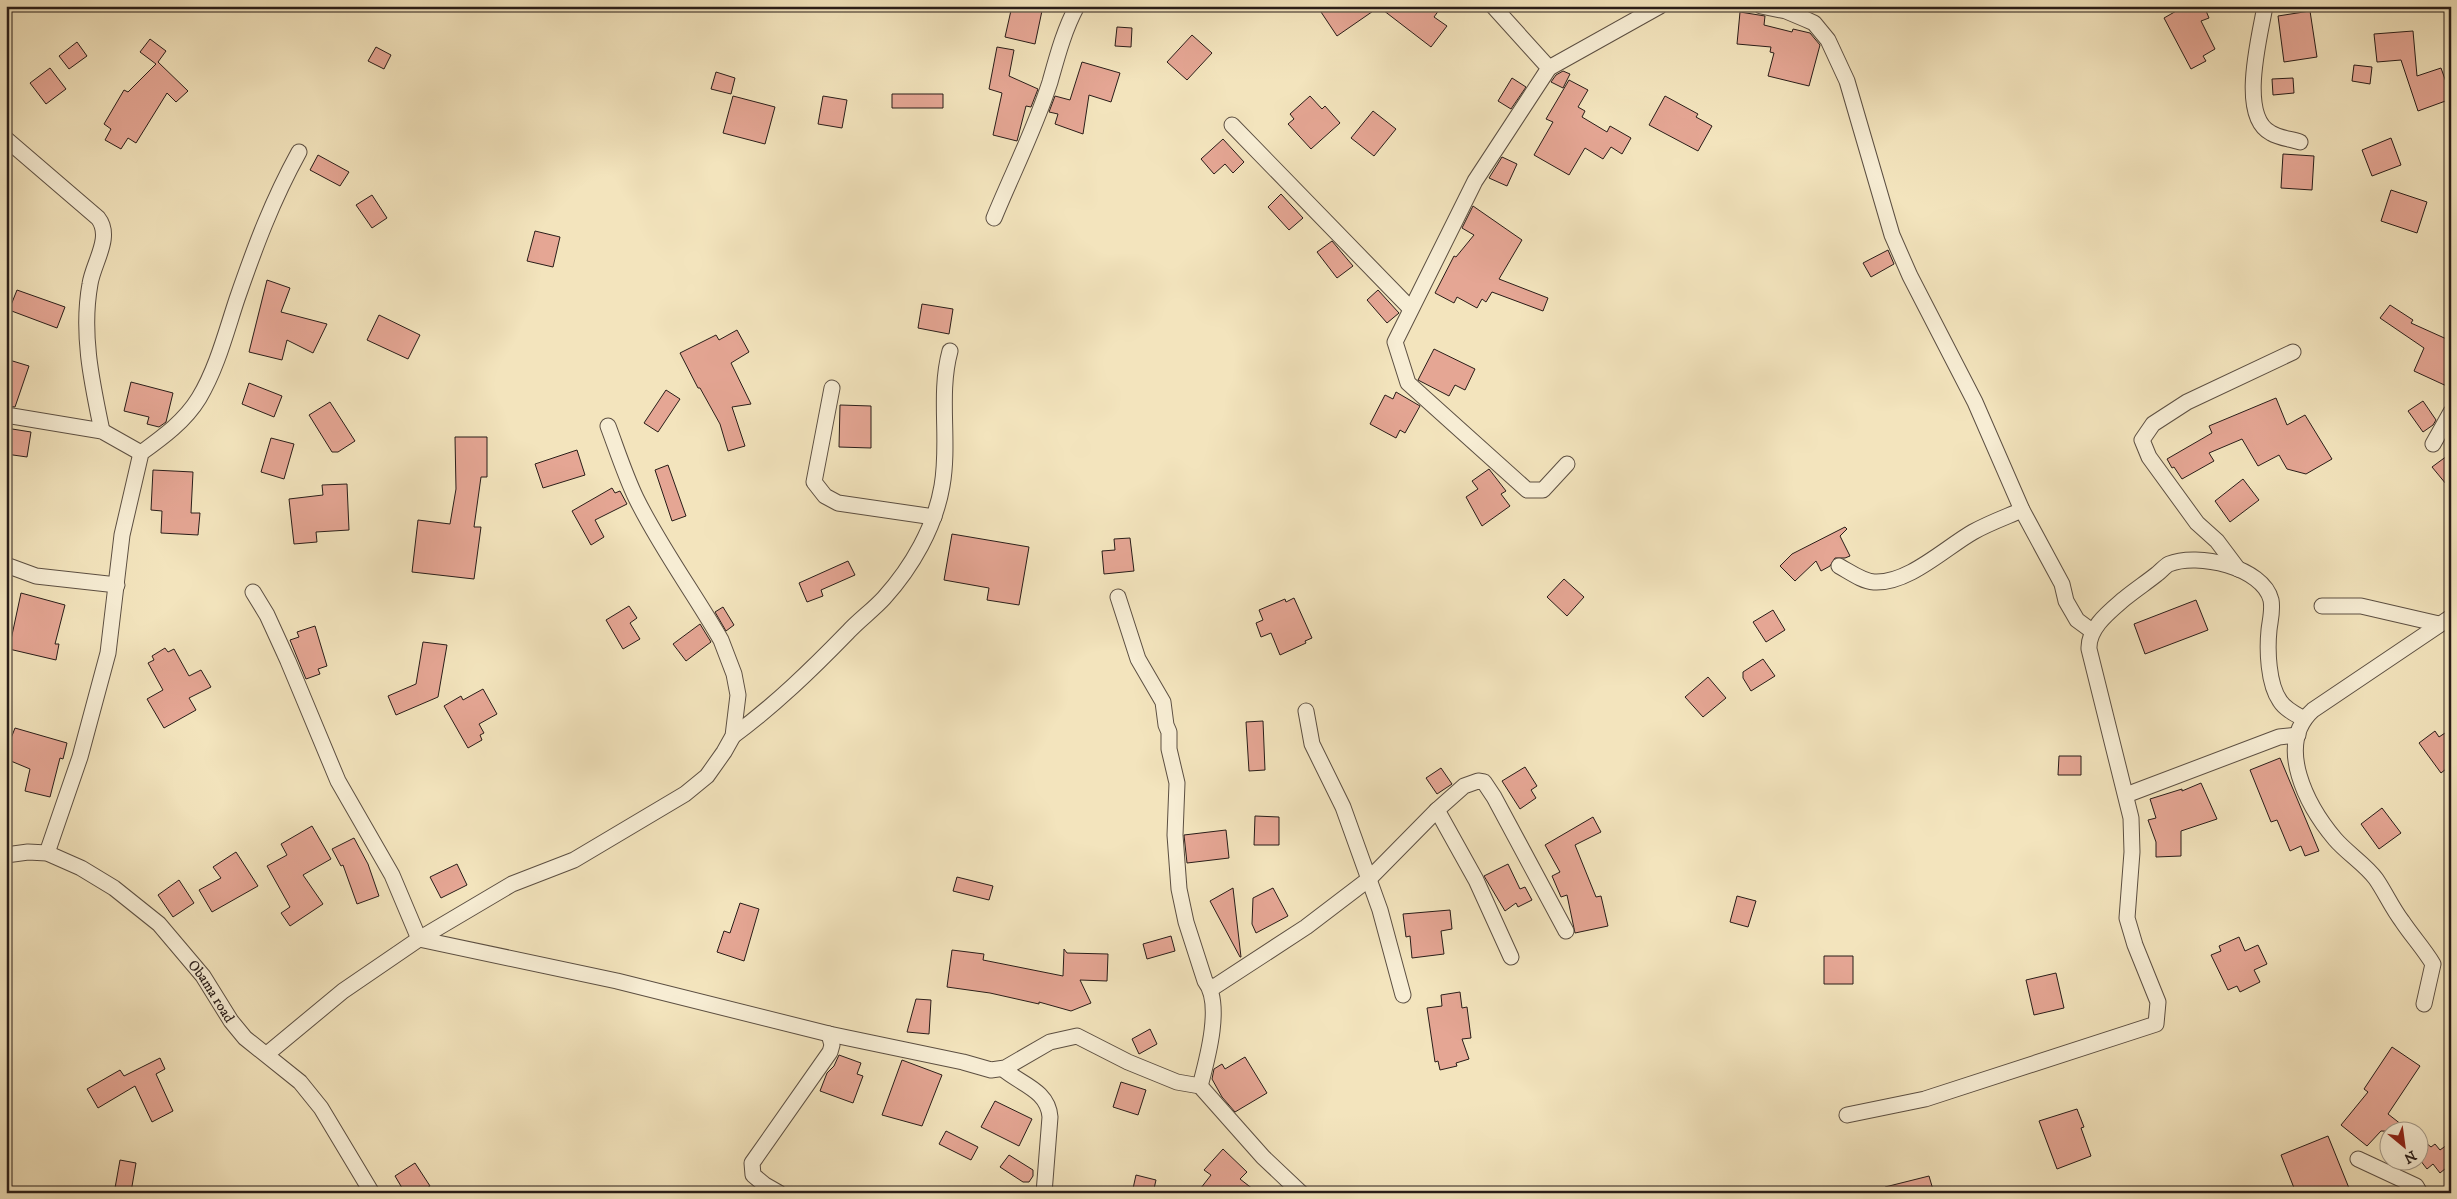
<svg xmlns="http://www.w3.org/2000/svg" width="2457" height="1199" font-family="'IM FELL DW Pica',serif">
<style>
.building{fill:#e5a694;stroke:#291d19}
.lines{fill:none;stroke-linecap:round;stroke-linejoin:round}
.street-casing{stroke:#5c4f42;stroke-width:17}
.street{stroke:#f7edd4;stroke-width:15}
.labels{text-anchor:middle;stroke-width:4;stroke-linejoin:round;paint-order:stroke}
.street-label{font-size:15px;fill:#291d19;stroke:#f7edd4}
</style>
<rect width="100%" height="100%" fill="#f3e4bd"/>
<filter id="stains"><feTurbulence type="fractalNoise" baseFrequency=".004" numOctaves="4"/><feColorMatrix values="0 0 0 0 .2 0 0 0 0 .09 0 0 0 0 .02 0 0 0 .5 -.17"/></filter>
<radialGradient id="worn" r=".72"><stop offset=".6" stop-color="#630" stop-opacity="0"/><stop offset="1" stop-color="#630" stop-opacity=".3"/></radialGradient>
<!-- building -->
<path class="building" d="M1012,6h31l-8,38 -30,-7z
M1317,6h125l-8,11 13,9 -16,21 -52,-40 -42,29z
M2185,6h19l5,12 -8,3 14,28 -12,7 3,5 -15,8 -27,-51z
M2310,11l7,46 -33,5 -6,-46z
M1740,12l25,4 -1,9 28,7 1,-3 17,4 10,12 -11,41 -41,-10 6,-23 -4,-1 1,-5 -34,-3z
M1117,27l15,1 -1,19 -16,-1z
M2413,31l4,45 24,-8 10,28v3l-33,12 -17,-51 -24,2 -3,-28z
M1192,35l20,18 -25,27 -20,-18z
M150,39l16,12 -8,11 30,29 -12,11 -9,-9 -31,50 -8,-5 -7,11 -16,-9 6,-11 -7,-5 20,-34 4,2 28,-28 -16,-12z
M77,42l10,14 -18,13 -10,-13z
M376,47l15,8 -7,14 -16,-8z
M997,47l17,3 -5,26 29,13 -7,18 -5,-1 -9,35 -24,-6 9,-42 -13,-4z
M1082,62l38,11 -9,29 -22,-7 -6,39 -28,-10 3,-10 -9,-2 6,-16 15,4z
M2354,65l18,2 -2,17 -18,-3z
M50,68l16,21 -20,15 -16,-21z
M1563,71l7,3 -7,14 -12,-6 5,-7z
M716,72l19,6 -4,16 -20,-5z
M1512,78l14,9 -15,22 -13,-8z
M2293,78l1,15 -21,2 -1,-16z
M1569,80l19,10 -10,17 7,4 -3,6 25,15 3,-6 21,12 -9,16 -11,-7 -8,12 -18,-11 -16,27 -35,-20 19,-33 -7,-3z
M892,94h51v14h-51z
M733,96l42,11 -10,37 -42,-11z
M823,96l24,4 -5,28 -24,-4z
M1310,96l12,13 3,-3 15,17 -29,26 -23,-25 6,-5 -4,-5z
M1665,96l33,18 -2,3 16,9 -14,25 -49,-26z
M1373,111l23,18 -22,27 -23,-18z
M2391,138l10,27 -29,11 -10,-26z
M1223,139l21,23 -11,11 -8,-9 -11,10 -13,-15z
M2283,154l31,2 -2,34 -31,-2z
M318,155l31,17 -9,14 -30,-16z
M1502,157l15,7 -10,22 -18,-8z
M2391,190l36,12 -10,31 -36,-12z
M1281,194l22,24 -14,12 -21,-23z
M372,195l15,23 -15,10 -16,-23z
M1473,206l49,34 -23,39 49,19 -5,13 -51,-19 -6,10 -4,-3 -5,9 -20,-11 -3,6 -19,-10 19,-37 2,1 18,-22 -12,-7z
M535,231l25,6 -7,30 -26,-6z
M1332,241l21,25 -16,12 -20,-26z
M1888,250l6,14 -23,13 -8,-14z
M267,280l23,8 -9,24 46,12 -14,29 -26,-13 -5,20 -33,-8z
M17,290l48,17 -8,21 -48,-18z
M1378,290l21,23 -12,10 -20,-23z
M922,304l31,5 -4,25 -31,-6z
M2390,305l23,15 -2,3 40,18v47l-37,-17 10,-23 -44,-30z
M379,315l41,20 -12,24 -41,-19z
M737,330l12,22 -18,11 20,41 -19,3 13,39 -17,5 -8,-27 -20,-36h-2l-18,-35 36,-18 3,5z
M1434,349l41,20 -10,21 -10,-5 -6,11 -31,-16z
M6,359l23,7 -14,41 -9,-1z
M131,382l42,11 -7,29 -7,5 -12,-3 2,-7 -25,-6z
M249,383l33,13 -8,21 -32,-13z
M666,390l14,9 -22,33 -14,-9z
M1396,392l24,14 -15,27 -5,-3 -4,8 -26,-14 15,-29 8,4z
M2276,398l11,27 18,-10 27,44 -26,15 -19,-5 -8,-14 -21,11 -16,-27 -33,14 5,8 -32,18 -8,-12 -2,1 -5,-9 45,-26 -3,-7z
M2423,401l13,19 -3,5 -10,7 -15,-21z
M330,402l25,39 -17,11h-6l-23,-37z
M840,405l31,1v42l-32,-1z
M6,428l25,4 -4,25 -21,-3z
M455,437h32v40h-6l-7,50h7l-7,52 -62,-7 6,-52 32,4 6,-35z
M271,438l23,6 -10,35 -23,-7z
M577,450l8,25 -42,13 -8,-24z
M2451,453v37l-19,-23z
M668,465l18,51 -14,5 -17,-51z
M1489,469l17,22 -5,3 9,12 -28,20 -16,-29 12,-8 -6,-8z
M153,470l40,2 -2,41h9l-2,22 -37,-2 1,-22 -11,-1z
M2243,479l16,21 -29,22 -15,-21z
M347,484l2,46 -33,2 1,10 -23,2 -5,-45 34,-4 -1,-10z
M612,488l3,5 5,-2 7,13 -32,16 9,17 -13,8 -19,-34z
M1845,527l2,2 -7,7 10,20 -5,2h-10l-5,8 -9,5 -5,-10 -21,20 -15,-15 12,-12z
M952,534l77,13 -10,58 -32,-5 2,-12 -45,-8z
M1130,538l4,33 -30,3 -2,-23 13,-1 -1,-11z
M848,561l7,14 -34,15 2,6 -16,6 -8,-19z
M1564,579l20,18 -17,19 -20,-19z
M21,593l44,12 -10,39h4l-3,16 -47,-11z
M1294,598l18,40 -7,3 1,2 -26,12 -9,-22 -10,4 -5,-14 7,-3 -4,-10 26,-11 1,3z
M2196,600l12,30 -63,24 -11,-30z
M629,606l8,12 -7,5 10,16 -17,10 -17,-29z
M723,607l11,18 -8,6 -11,-19z
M1773,610l12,20 -19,12 -13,-20z
M700,624l11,18 -25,19 -13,-17z
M315,626l12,40 -9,3 2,5 -14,5 -16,-39 9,-3 -2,-5z
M423,642l24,3 -9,52 -42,18 -8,-19 28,-12z
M165,648l3,4 6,-3 15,27 12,-6 10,17 -22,11 7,12 -32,18 -17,-29 16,-9 -15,-27 6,-3 -2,-4z
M1763,659l12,17 -24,15 -8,-13v-6z
M1708,677l18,21 -23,19 -18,-20z
M483,689l14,25 -18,10 5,9 -4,2 2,5 -14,8 -24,-42 17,-10 2,4z
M1263,721l2,49 -16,1 -3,-49z
M15,728l52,15 -4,16 -3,-1 -10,39 -25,-6 5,-22 -24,-10v-8z
M2451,729v36l-10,8 -22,-30 16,-12 4,6z
M2059,756h22v19h-23z
M2280,758l39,93 -14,5 -4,-10 -11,5 -13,-31 -6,2 -21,-52z
M1525,767l12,19 -6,4 5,8 -16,11 -18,-28z
M1441,768l11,16 -15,10 -11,-16z
M2201,783l16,36 -36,12v25l-25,1v-15l-8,-22 8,-2 -6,-19 32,-10v2z
M2382,808l19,25 -22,16 -18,-25z
M1255,816l24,1v28h-25z
M1593,817l8,15 -26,13 21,52 5,-1 7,30 -33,7 -8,-38 -6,2 -9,-21 8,-4 -15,-27z
M312,826l19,33 -28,16 20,29 -33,22 -9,-13 9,-6 -23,-41 20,-11 -6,-11z
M1226,830l3,28 -42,5 -3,-28z
M354,838l14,26 11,32 -22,8 -14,-39 -2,1 -9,-17z
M236,852l22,34 -46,26 -13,-22 22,-12 -8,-11z
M457,864l10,21 -26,13 -11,-21z
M1508,864l12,25 5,-2 7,13 -14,7 -2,-4 -11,8 -21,-35z
M957,877l36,9 -4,14 -36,-9z
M179,880l15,23 -21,14 -15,-22z
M1233,888l8,69h-1l-30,-56z
M1273,888l15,28 -32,17 -4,-9 1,-26z
M1737,896l19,5 -8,26 -18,-5z
M740,903l19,6 -15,52 -27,-9 7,-21 6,2z
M1450,910l2,19 -11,2 3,23 -32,4 -2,-22 -4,1 -3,-23z
M1171,936l4,15 -28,8 -4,-15z
M2239,937l6,14 13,-6 9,19 -13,6 6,12 -20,10 -3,-6 -9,4 -17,-35 10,-4 -2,-5z
M1064,949l3,4 41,1 -1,27 -27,-1 11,23 -20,8 -32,-9v2l-49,-11 -43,-6 5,-37 32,4 -1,6 80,16z
M1824,956h29v28h-29z
M2056,973l8,35 -30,7 -8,-35z
M1460,992l2,16 5,-1 4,31 -9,1 7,20 -13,4 1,3 -17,4 -2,-9 -3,1 -8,-54 15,-2 -1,-11z
M916,999l15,1 -2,34 -22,-2z
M1150,1029l7,15 -18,10 -7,-15z
M2392,1047l28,19 -32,48 23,18 -30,-1 -14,15 -26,-21 27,-33 -4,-3z
M839,1055l22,8 -4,11 6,2 -10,27 -33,-12 7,-18 7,-7z
M1245,1057l22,36 -32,19 -13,-15 -10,-18 2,-10 8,-5 3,5z
M160,1058l5,11 -9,5 17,37 -21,11 -17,-36 -37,22 -11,-19 33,-19 4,6z
M902,1060l40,15 -20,51 -40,-11z
M1121,1082l25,8 -8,25 -25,-8z
M995,1101l37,18 -13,27 -38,-19z
M2077,1109l7,18 -3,1 10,28 -34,13 -18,-48z
M946,1131l32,16 -7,13 -32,-16z
M2328,1136l23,57h-55l-15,-38z
M2420,1138l11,9 4,-3 5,6 11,-8v22l-11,9 -7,-9 -6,5 -7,-9z
M1223,1149l24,23 -7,7 18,14h-61l14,-18 -7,-5z
M1009,1155l24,15v6l-4,6h-6l-23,-15z
M120,1160l16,3 -5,29 -16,-4z
M415,1163l15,23 -11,7h-14l-10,-17z
M1136,1175l20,5 -3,13h-21z
M1929,1176l5,17h-48l-1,-6z"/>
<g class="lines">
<!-- street casing -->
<g class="street-casing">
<g id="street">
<path d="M1493,6l56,62 -74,113 -80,161 13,41 119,107h16l24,-26"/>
<path d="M1761,6l25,5 19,8 9,4 14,17 19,41 45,154 18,41 65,126 47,108 40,74 4,17 11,19 15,11"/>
<path d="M2265,6c-5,30 -27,110 6,127 8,5 20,6 29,9"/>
<path d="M1549,68l111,-62"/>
<path d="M1232,125l178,183"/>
<path d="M6,139l92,79c15,19 -5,45 -8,66 -9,50 2,99 12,147"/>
<path d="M994,218c18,-44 41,-89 56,-136 7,-25 14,-52 27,-76"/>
<path d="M832,388l-18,94 11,14 13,7 96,14"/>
<path d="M6,415l96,16 39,22"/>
<path d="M2433,444l18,-32"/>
<path d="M6,565l30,11 81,9"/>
<path d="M1839,566c11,6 23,15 35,16 34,2 71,-34 99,-50 16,-9 33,-15 49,-22"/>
<path d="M2238,569l-21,-28 -20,-18 -48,-66 -7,-17 11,-16 34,-22 106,-50"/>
<path d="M253,592l14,23 21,46 50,120 54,94 27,64 198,42 212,53 134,28 28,8 14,-2 45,-26 27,-6 51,26 49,20 23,4 63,71 38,36"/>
<path d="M1118,597l20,62 25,43 3,23 3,7v17l8,34 -2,52 4,54 7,33 19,59c18,22 2,79 -5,105"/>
<path d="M2322,606h39l78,18"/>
<path d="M1306,711l6,33 31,63 37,103 23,85"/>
<path d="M733,736c43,-32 78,-66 115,-104 11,-12 25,-22 36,-34 28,-31 51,-71 58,-112 8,-45 -4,-91 8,-135"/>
<path d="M2126,795l153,-58 19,-2"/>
<path d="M1437,810l39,70 35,77"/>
<path d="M47,853l33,-96 28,-104 14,-118 19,-82c22,-16 44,-32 58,-55 18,-30 27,-66 38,-99 18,-52 35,-98 62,-147"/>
<path id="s1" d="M6,855l22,-3 19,1 34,15 33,20 45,36 44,52 28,45 14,17 55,44 21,26 51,85"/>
<path d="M1211,989l95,-62 63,-48 68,-69 27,-24 14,-5 6,1 10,15 72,134"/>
<path d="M2424,1004l9,-40c-9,-15 -21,-28 -31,-43 -10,-13 -17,-29 -26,-42 -10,-14 -29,-26 -41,-40 -27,-32 -61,-94 -22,-129l138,-93"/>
<path d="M267,1054l76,-63 76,-52 93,-55 62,-24 111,-66 22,-18 17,-24 9,-16 5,-41 -4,-21 -13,-34c-27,-47 -61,-93 -85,-142 -11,-23 -19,-48 -28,-72"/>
<path d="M1003,1069c17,15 45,21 47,48l-6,76"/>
<path d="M1847,1115l78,-16 231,-75 2,-22 -23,-57 -8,-27 5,-66 -1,-34 -42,-169c-1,-21 20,-37 35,-50 11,-9 23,-17 33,-25 4,-3 8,-8 12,-10 28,-12 94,3 102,36 2,10 -1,21 -2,30 -2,20 -1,54 11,71 5,8 15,13 24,18"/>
<path d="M2358,1159l58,27 4,7"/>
<path d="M779,1193l-14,-8 -12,-10 -1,-12 78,-111 2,-7 -3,-11"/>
</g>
</g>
<!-- street -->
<use href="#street" class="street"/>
</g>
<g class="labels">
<!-- street labels -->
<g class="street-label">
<text dy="5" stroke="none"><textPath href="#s1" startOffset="260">Obama road</textPath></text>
</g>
</g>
<!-- margin -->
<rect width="2457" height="1199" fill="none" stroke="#f3e4bd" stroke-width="25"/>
<rect x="8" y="8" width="2442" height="1184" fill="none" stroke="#291d19" stroke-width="2.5"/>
<rect x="12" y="12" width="2432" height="1174" fill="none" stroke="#291d19"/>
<!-- north arrow -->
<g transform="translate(2404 1146) rotate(151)"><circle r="24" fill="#f7edd4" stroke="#a59a89"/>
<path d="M0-4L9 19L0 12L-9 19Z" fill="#8f2418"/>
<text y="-8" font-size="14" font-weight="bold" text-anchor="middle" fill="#291d19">N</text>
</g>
<rect width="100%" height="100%" filter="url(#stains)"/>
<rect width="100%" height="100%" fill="url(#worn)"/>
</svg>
